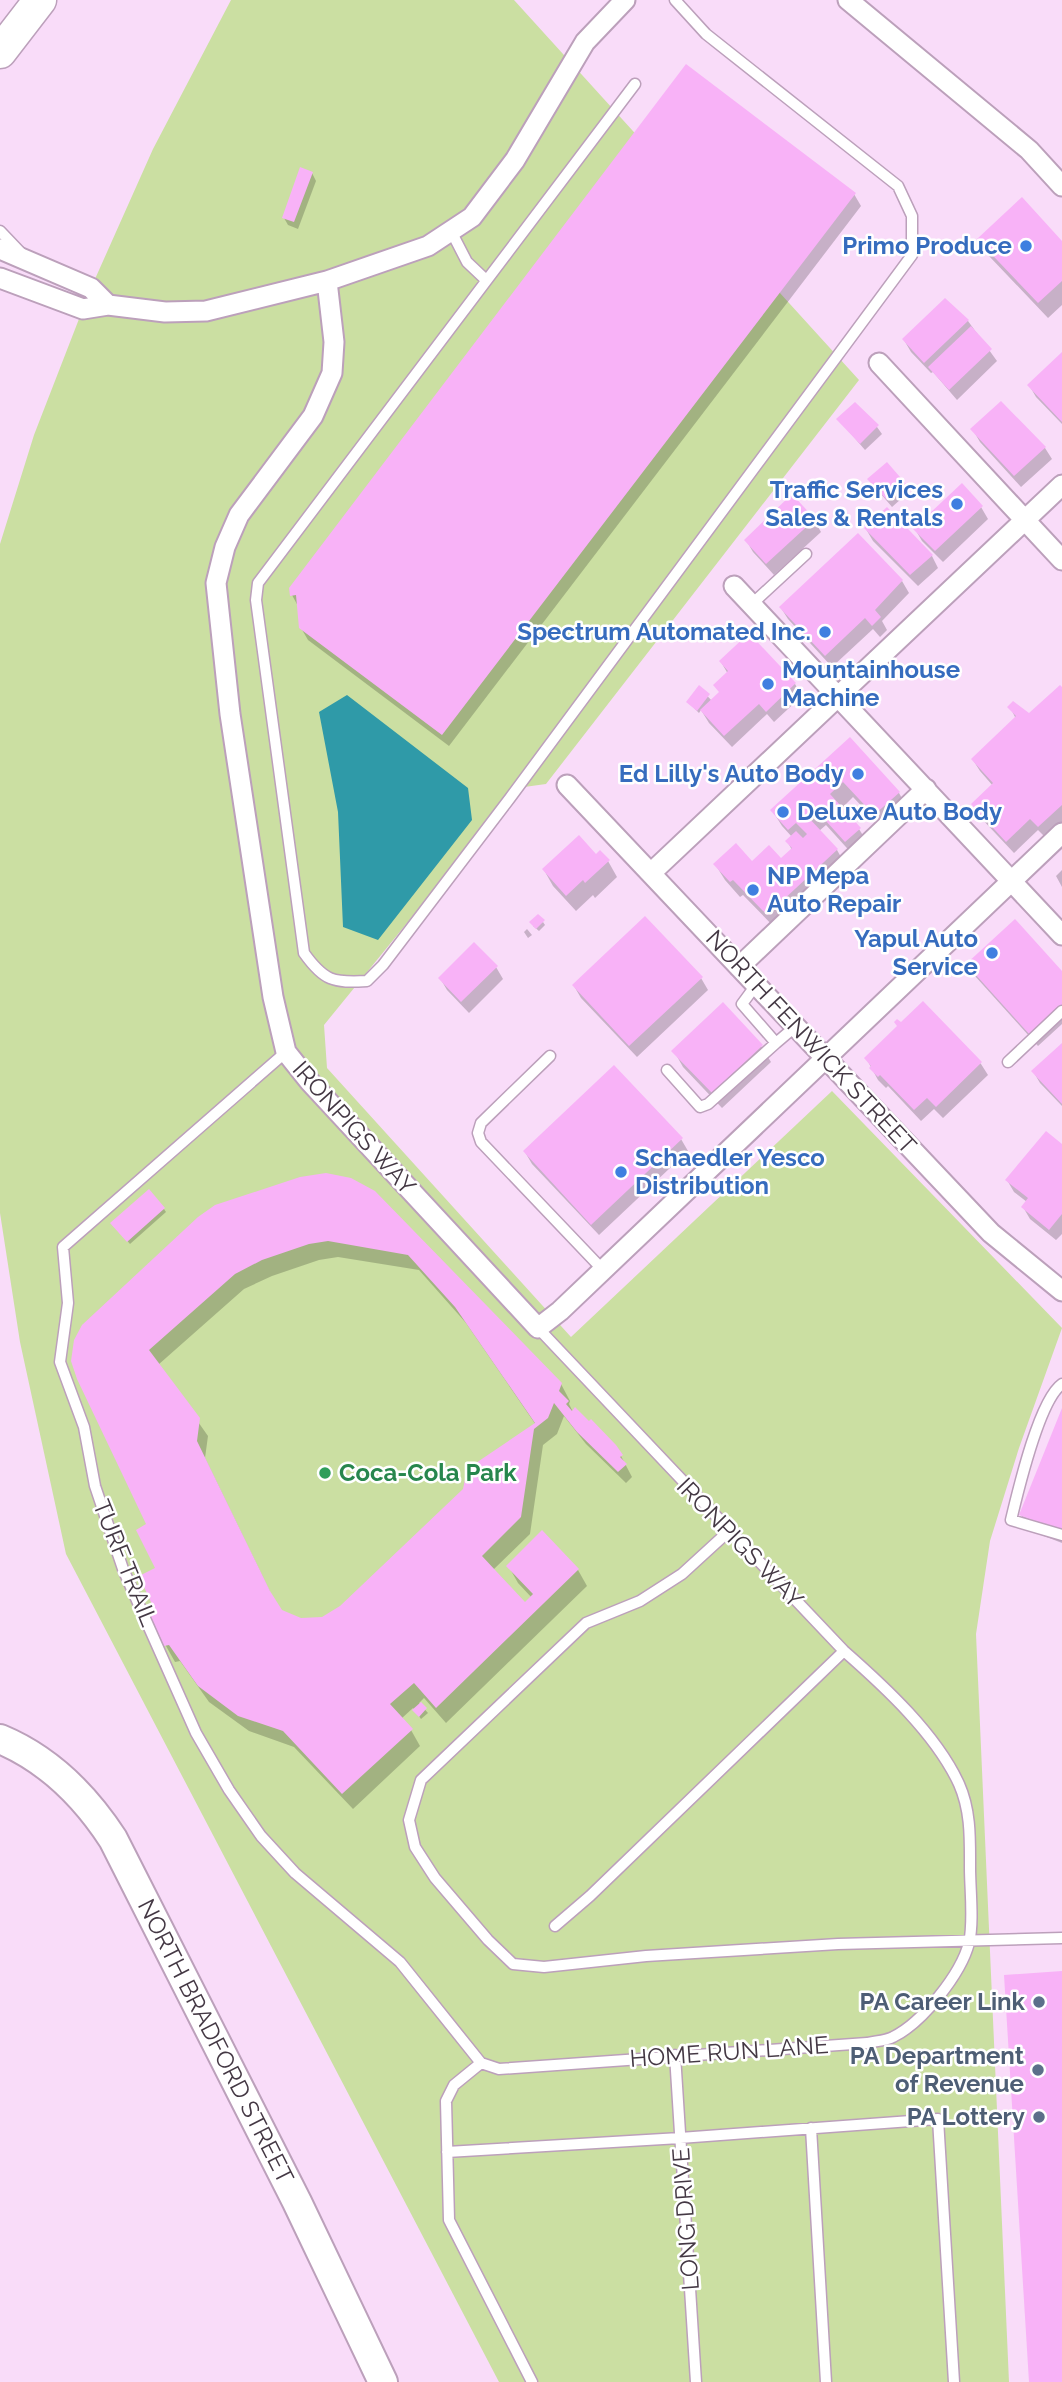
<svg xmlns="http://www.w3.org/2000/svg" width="1062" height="2382" font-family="Raleway,sans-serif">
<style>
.green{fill:#cbdfa2}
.water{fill:#2f9aa8}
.shadow{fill:#0003;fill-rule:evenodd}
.building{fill:#f8b2f7;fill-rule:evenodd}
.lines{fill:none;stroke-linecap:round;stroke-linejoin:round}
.lane-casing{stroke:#bca0bb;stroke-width:13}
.street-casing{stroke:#bca0bb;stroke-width:23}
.secondary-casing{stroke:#bca0bb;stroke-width:32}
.primary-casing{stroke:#bca0bb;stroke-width:35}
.lane{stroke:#fff;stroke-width:10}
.street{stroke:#fff;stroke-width:19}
.secondary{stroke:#fff;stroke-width:28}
.primary{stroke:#fff;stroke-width:32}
.shop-dot{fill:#3f7fe0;stroke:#fff;stroke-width:2.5}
.leisure-dot{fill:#2e9e5b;stroke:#fff;stroke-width:2.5}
.service-dot{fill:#5c6f8a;stroke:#fff;stroke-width:2.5}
.labels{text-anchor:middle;stroke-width:5;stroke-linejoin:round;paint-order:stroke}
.shop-label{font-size:24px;font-weight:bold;fill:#366cbe;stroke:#fff;text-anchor:end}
.street-label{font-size:24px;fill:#443844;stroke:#fff}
.leisure-label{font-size:24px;font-weight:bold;fill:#27864d;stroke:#fff;text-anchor:start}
.service-label{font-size:24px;font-weight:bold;fill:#4e5e75;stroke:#fff;text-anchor:end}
</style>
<rect width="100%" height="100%" fill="#f9dcf9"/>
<!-- green -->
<path class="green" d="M231,0h283l345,380 -313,404 -29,4 -193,237 3,43 244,269 261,-246 230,237 -43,120 -29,93 -14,93 33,748h-510l-433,-828 -46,-212 -20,-129v-669l34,-109 57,-147 62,-139z"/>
<!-- water -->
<path class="water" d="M347,695l121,93 4,32 -94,120 -35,-13 -5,-115 -19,-100z"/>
<!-- shadow -->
<path class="shadow" d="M312,173l4,8 -18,48 -10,-4 -4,-7z
M854,194l7,12 -412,540 -141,-106 -7,-12 -2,-20 -7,-13z
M979,240l83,3v62l-14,13 -59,-62z
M945,300l23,21 29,40 -40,39 -24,-28 -2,1 -20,-21 -7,-12z
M1062,355v69l-26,-27 -7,-12z
M839,420l38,7 5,7 -17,16z
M973,430l72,18 7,11 -31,28 -41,-45z
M869,480l36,5 4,7 -17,15z
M981,507l7,12 -45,43 -21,-21 -7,-12z
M887,510l45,46 6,12 -20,18 -45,-45 -7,-12z
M814,520l7,12 -47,43 -21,-23 -7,-12z
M902,581l7,12 -27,28 5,9 -7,7 -7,-8 -41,38 -44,-48 -7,-11z
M749,636l46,48 7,12 -28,26 -7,-8 -35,33 -23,-24 -8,-13 -2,3 -11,-11 12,-14 12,13 8,-7 8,-20 -7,-12z
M1062,690v133l-16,15 -8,-8 -24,23 -34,-36 -7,-12 20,-19 -13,-15 -7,-11 43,-41 -6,-12 19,9z
M850,740l49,53 9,16 -24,21 -31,-33 -12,12 18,20 10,16 -14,12 -29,-32 -7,6 18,19 9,16 -69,64 -34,-35 -3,2 -15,-17 -10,-16 66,-4 11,-10 -5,-9 5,-4 -10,-11 -10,-16z
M596,857l12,4 9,16 -22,21 -2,-3 -17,16 -23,-25 -9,-16z
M1062,870v17l-6,-11z
M543,922l2,3 -6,6 -6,-5z
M527,929l5,6 -4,3 -4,-6z
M968,964l94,10v50l-24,22 -63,-70z
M496,967l7,12 -34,34 -22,-23 -7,-12z
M701,978l7,12 -71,67 -56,-59 -7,-12z
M923,1004l58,60 7,11 -45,43 -9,-9 -13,12 -33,-35 -2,2 -8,-8 -12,-22z
M1062,1045v61l-22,-23 -7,-12z
M761,1046l10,16 -49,46 -39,-41 -9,-16z
M681,1139l7,12 -89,84 -67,-71 -7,-12z
M1062,1147v87l-6,6 -26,-21 -7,-12 4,-5 -13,-10 -7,-12z
M326,1175l235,209 9,17 -1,3 4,8 48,44 11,21 -6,6 -40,-39 -22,-28 -7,18 -14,11 -13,89 -37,36 32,34 7,-6 -14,-15 -9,-16 33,-35 36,38 9,16 -141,137 -22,-25 -5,5 9,10 -7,6 -8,-11 -12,11 10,11 9,16 -67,63 -59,-62 -45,-16 -40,-29 -29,-41 -5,1 -9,-16 -9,-33 1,-44 -9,-44 -71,-147zM338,1257l81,13 47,53 70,102 -195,183 -19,11 -21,1 -20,-9 -6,-9 -70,-144 3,-22 -50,-71 86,-76 28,-13 47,-16z
M164,1209l2,3 -36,32 -16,-18z
M1062,1412v131l-31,-12 -10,-16z"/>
<!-- building -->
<path class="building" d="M686,64l170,129 -414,542 -143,-107 -3,-33 -6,1 -1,-8z
M300,167l13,5 -19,50 -12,-4z
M1022,197l40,44v40l-24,22 -61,-64z
M945,298l24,22 -45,43 -22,-24z
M971,326l21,23 -43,41 -21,-23z
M1062,352v70l-35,-37z
M1001,401l45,46 -32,29 -44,-47z
M855,402l24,23 -19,19 -24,-25z
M887,462l19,22 -19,16 -20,-21z
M962,483l21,23 -48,45 -22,-22z
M792,494l23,25 -49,45 -22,-24z
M887,507l46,48 -23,20 -46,-47z
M858,533l45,47 -28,30 6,7 -9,9 -7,-8 -40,38 -46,-49z
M749,633l47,50 -30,29 -7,-8 -35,32 -24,-26 19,-18 -6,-7 15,-14 -9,-10z
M699,685l11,9 -13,17 -11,-9z
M1060,685l2,2v118l-24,22 -8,-8 -24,23 -35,-38 22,-21 -22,-24 45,-43 -9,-9 6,-6 16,12z
M850,737l50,55 -26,23 -31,-33 -13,12 31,34 -16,14 -29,-32 -8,7 30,32 -71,66 -34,-35 -3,2 -17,-18 23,-21 16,18 17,-16 12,13 11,-10 -7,-7 11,-10 7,7 4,-4 -11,-11 -8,7 -18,-20z
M579,835l17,19 4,-4 10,10 -25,23 -2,-3 -17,16 -24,-27z
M538,914l7,6 -9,9 -7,-7z
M645,916l58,61 -74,69 -57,-61z
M1015,919l47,52v35l-32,29 -64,-71z
M474,942l24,24 -37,36 -23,-24z
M923,1001l59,61 -46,45 -9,-9 -13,12 -34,-35 -2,2 -9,-9 2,-2 -7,-8 33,-32 -3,-4 3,-3 4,3z
M723,1002l40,43 -51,48 -41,-42z
M1062,1043v61l-31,-33z
M614,1065l69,73 -92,87 -68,-74z
M1046,1131l16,13v70l-13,16 -28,-23 7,-9 -23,-18z
M326,1173l25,5 24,13 187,192 -3,8 10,10 -3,3 6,7 3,-4 14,14 2,-2 25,26 7,10 -3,2 7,7 -9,8 -41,-40 -23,-29 -6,15 -14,11 -13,88 -39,39 43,46 8,-8 -27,-28 36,-36 37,39 -143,139 -22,-25 -24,21 23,25 -71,65 -59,-63 -45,-15 -40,-30 -29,-41 -5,1 -15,-33 6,-2 -16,-35 16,-8 -19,-38 10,-6 -69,-145 -6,-18 3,-21 8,-15 116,-108 17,-12 85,-28zM328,1241l80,14 47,52 80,116 -68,46 -4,20 -123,117 -18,11 -21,1 -19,-8 -12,-19 -73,-150 3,-23 -51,-68 86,-76 27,-14 47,-16z
M149,1189l16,19 -38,34 -17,-19z
M1062,1408v124l-43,-17z
M421,1702l6,6 -8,9 -7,-7z
M1062,1971v411h-33l-25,-407z"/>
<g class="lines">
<!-- lane casing -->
<g class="lane-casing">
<path id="lane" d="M635,84l-377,499 -2,17 48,353c20,28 29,30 63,28l16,-16 127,-167 402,-543v-39l-14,-30 -192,-152 -31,-34
M0,231l21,22
M451,231l16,31 19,18
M752,604l54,-50
M756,985l-14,19 34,39 20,-17
M286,1052l-223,195 5,56 -8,59 24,65 11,59 28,83 73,164 33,57 32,46 34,37 105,89 81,101
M550,1056l-69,67 -3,10 3,9 122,128
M1008,1062l54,-51
M667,1070l33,37 8,-3 68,-61
M1062,1384c-23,16 -44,107 -51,136l51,15
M729,1531l-47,43 -42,27 -54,22 -165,157 -12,40 6,27 20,31 53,62 25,24 31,3 102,-11 192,-12 224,-6
M555,1926l35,-30 254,-245
M675,2055l21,327
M481,2063l18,6 368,-26c8,-2 19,-2 26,-6 29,-14 68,-63 76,-94 5,-21 1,-53 1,-75 0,-29 1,-57 -11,-84 -23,-50 -74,-97 -115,-133l-306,-323
M481,2063l-27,22 -8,16 3,119 83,162
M811,2128l15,254
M447,2152l233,-14 258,-19 16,263"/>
</g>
<!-- street casing -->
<g class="street-casing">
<path id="street" d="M848,0l181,150 33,36
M0,249l91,39 17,17
M0,278l83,31 25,-4 57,7 41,-1 121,-30 7,61 -2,31 -19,43 -74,99 -14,32 -9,36 14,131 43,283 13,55 24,30 228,246 22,-17 502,-478
M327,281l101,-35 44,-29 43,-57 70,-118 40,-42
M879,363l183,197
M734,586l328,349
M567,785l424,448 71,58
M651,873l411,-388
M739,967l187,-178"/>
</g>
<!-- secondary casing -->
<g class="secondary-casing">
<g id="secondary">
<path id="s1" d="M0,1739c48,20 85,57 113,100l184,363 86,180"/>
</g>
</g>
<!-- primary casing -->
<g class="primary-casing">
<path id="primary" d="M0,52l40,-52"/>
</g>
<!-- lane -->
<use href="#lane" class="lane"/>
<!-- street -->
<use href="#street" class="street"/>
<!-- secondary -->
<use href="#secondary" class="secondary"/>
<!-- primary -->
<use href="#primary" class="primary"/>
</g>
<!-- markers -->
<g class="shop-dot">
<circle cx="1026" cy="246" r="7"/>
<circle cx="957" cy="504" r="7"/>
<circle cx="825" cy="632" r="7"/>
<circle cx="768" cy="684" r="7"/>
<circle cx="858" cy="774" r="7"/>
<circle cx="783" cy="812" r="7"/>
<circle cx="753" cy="890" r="7"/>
<circle cx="992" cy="953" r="7"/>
<circle cx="621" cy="1172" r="7"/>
</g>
<circle class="leisure-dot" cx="325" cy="1473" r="7"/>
<g class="service-dot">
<circle cx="1039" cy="2002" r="7"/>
<circle cx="1038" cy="2070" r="7"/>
<circle cx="1039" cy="2117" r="7"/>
</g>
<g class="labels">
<!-- shop labels -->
<g class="shop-label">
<text x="1012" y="254">Primo Produce</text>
<text x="943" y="498">Traffic Services<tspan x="943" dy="28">Sales &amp; Rentals</tspan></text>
<text x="811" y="640">Spectrum Automated Inc.</text>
<text x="782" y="678" text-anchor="start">Mountainhouse<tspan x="782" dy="28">Machine</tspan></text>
<text x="844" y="782">Ed Lilly's Auto Body</text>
<text x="797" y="820" text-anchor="start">Deluxe Auto Body</text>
<text x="767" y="884" text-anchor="start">NP Mepa<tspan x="767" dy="28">Auto Repair</tspan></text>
<text x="978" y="947">Yapul Auto<tspan x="978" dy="28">Service</tspan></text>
<text x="635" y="1166" text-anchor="start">Schaedler Yesco<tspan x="635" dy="28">Distribution</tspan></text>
</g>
<!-- street labels -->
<g class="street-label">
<text transform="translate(811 1042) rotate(47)" y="8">NORTH FENWICK STREET</text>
<text transform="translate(354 1128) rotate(48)" y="8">IRONPIGS WAY</text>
<text transform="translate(740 1543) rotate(46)" y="8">IRONPIGS WAY</text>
<text transform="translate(125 1563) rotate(68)" y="8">TURF TRAIL</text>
<text dy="8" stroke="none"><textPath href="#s1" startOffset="380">NORTH BRADFORD STREET</textPath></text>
<text transform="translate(729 2052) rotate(-4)" y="8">HOME RUN LANE</text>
<text transform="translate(686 2219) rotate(-94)" y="8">LONG DRIVE</text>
</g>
<!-- leisure labels -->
<g class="leisure-label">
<text x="339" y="1481">Coca-Cola Park</text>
</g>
<!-- service labels -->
<g class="service-label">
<text x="1025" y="2010">PA Career Link</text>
<text x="1024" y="2064">PA Department<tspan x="1024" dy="28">of Revenue</tspan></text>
<text x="1025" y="2125">PA Lottery</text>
</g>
</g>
</svg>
